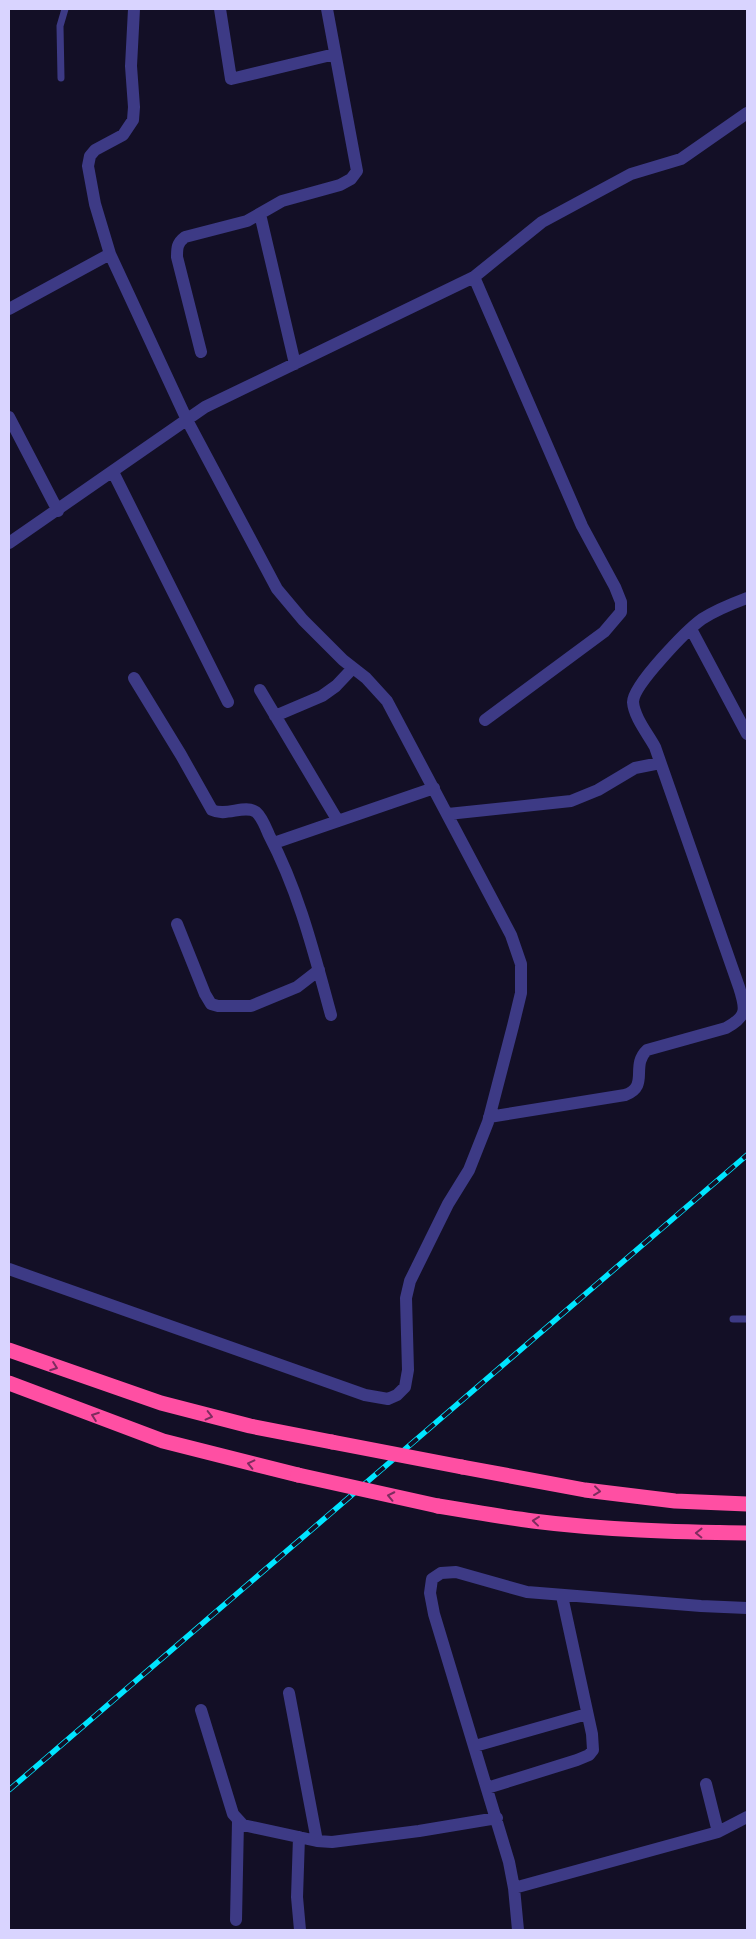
<svg xmlns="http://www.w3.org/2000/svg" width="756" height="1939" font-family="Poppins,sans-serif">
<style>
.lines{fill:none;stroke-linecap:round;stroke-linejoin:round}
.lane{stroke:#3d3a85;stroke-width:7}
.street{stroke:#3d3a85;stroke-width:12}
.highway{stroke:#ff4fa3;stroke-width:15}
.rail-casing{stroke:#00e5ff;stroke-width:5.5}
.rail{stroke:#130f26;stroke-width:4;stroke-dasharray:11;stroke-linecap:butt}
.highway-bridge{stroke:#ff4fa3;stroke-width:15}
.oneway{stroke:#7d2c5e}
</style>
<rect width="100%" height="100%" fill="#130f26"/>
<g class="lines">
<!-- lane -->
<path class="lane" d="M61,78l-1,-52 5,-17
M733,1319h14"/>
<!-- street -->
<path class="street" d="M220,9l11,70 104,-25
M260,214l35,150
M474,277l108,249 33,61 6,15v10l-17,20 -119,88
M9,309l101,-55
M201,352l-24,-95c0,-9 0,-14 8,-20l62,-16 35,-20 58,-16 11,-6 6,-8 -30,-162
M9,417l49,94
M113,472l115,230
M9,543l196,-136 269,-130 68,-55 89,-48 50,-15 66,-46
M691,629l56,105
M134,678l47,77 31,55c14,7 33,-6 44,2 6,5 10,16 13,23 30,57 45,118 62,180
M260,690l78,131
M275,716l47,-20 14,-10 17,-18
M448,814l123,-13 27,-11 37,-22 25,-5
M274,843l160,-55
M177,924l28,70 6,10 7,2h33l46,-19 22,-17
M489,1117l136,-22c25,-9 5,-29 22,-45l79,-22c22,-12 20,-19 13,-41l-84,-240c-7,-13 -21,-30 -22,-45 0,-17 54,-72 69,-83 14,-9 29,-15 45,-21
M9,1269l356,126 23,4 9,-4 8,-8 3,-17 -2,-72 4,-17 38,-77 21,-34 19,-48 25,-96 8,-33v-29l-10,-29 -124,-234 -21,-23 -23,-18 -40,-40 -26,-31 -90,-169 -77,-166 -15,-50 -7,-38 2,-10 5,-6 28,-15 10,-15 1,-13 -3,-41 3,-57
M289,1693l28,148
M201,1710l32,104 10,11 74,16 15,1 87,-11 78,-13
M475,1746l112,-32
M706,1784l12,48 29,-15
M487,1788l90,-28 12,-5 4,-5 -1,-16 -30,-138
M299,1837l-2,60 3,33
M514,1888l204,-56
M236,1920l2,-99
M518,1930l-4,-42 -5,-26 -75,-248 -4,-21 2,-14 9,-6 15,-1 71,20 174,14 46,2"/>
<!-- highway -->
<path class="highway" d="M9,1350l152,53 89,23 82,16
M9,1383l154,58 135,34
M462,1467l123,23 90,11 72,3
M438,1506c32,5 63,11 95,15 71,9 143,11 214,12"/>
<!-- rail casing -->
<g class="rail-casing">
<path id="rail" d="M9,1790l738,-635"/>
</g>
<!-- rail -->
<use href="#rail" class="rail"/>
<!-- highway-bridge -->
<path class="highway-bridge" d="M332,1442l130,25
M298,1475l140,31"/>
</g>
<!-- one-way arrows -->
<defs><path id="oneway-chevron" d="M-2-3.5L2.5 0L-2 3.5" fill="none" stroke-width="1.6" stroke-linecap="round" stroke-linejoin="round" transform="scale(1.25)"/></defs>
<g class="oneway">
<use href="#oneway-chevron" transform="translate(54 1367) rotate(20)"/>
<use href="#oneway-chevron" transform="translate(95 1416) rotate(-160)"/>
<use href="#oneway-chevron" transform="translate(209 1416) rotate(14)"/>
<use href="#oneway-chevron" transform="translate(251 1464) rotate(-167)"/>
<use href="#oneway-chevron" transform="translate(597 1491) rotate(7)"/>
<use href="#oneway-chevron" transform="translate(391 1496) rotate(-168)"/>
<use href="#oneway-chevron" transform="translate(536 1521) rotate(-174)"/>
<use href="#oneway-chevron" transform="translate(699 1533) rotate(-179)"/>
</g>
<!-- border -->
<rect width="756" height="1939" fill="none" stroke="#d9d4ff" stroke-width="20"/>
</svg>
